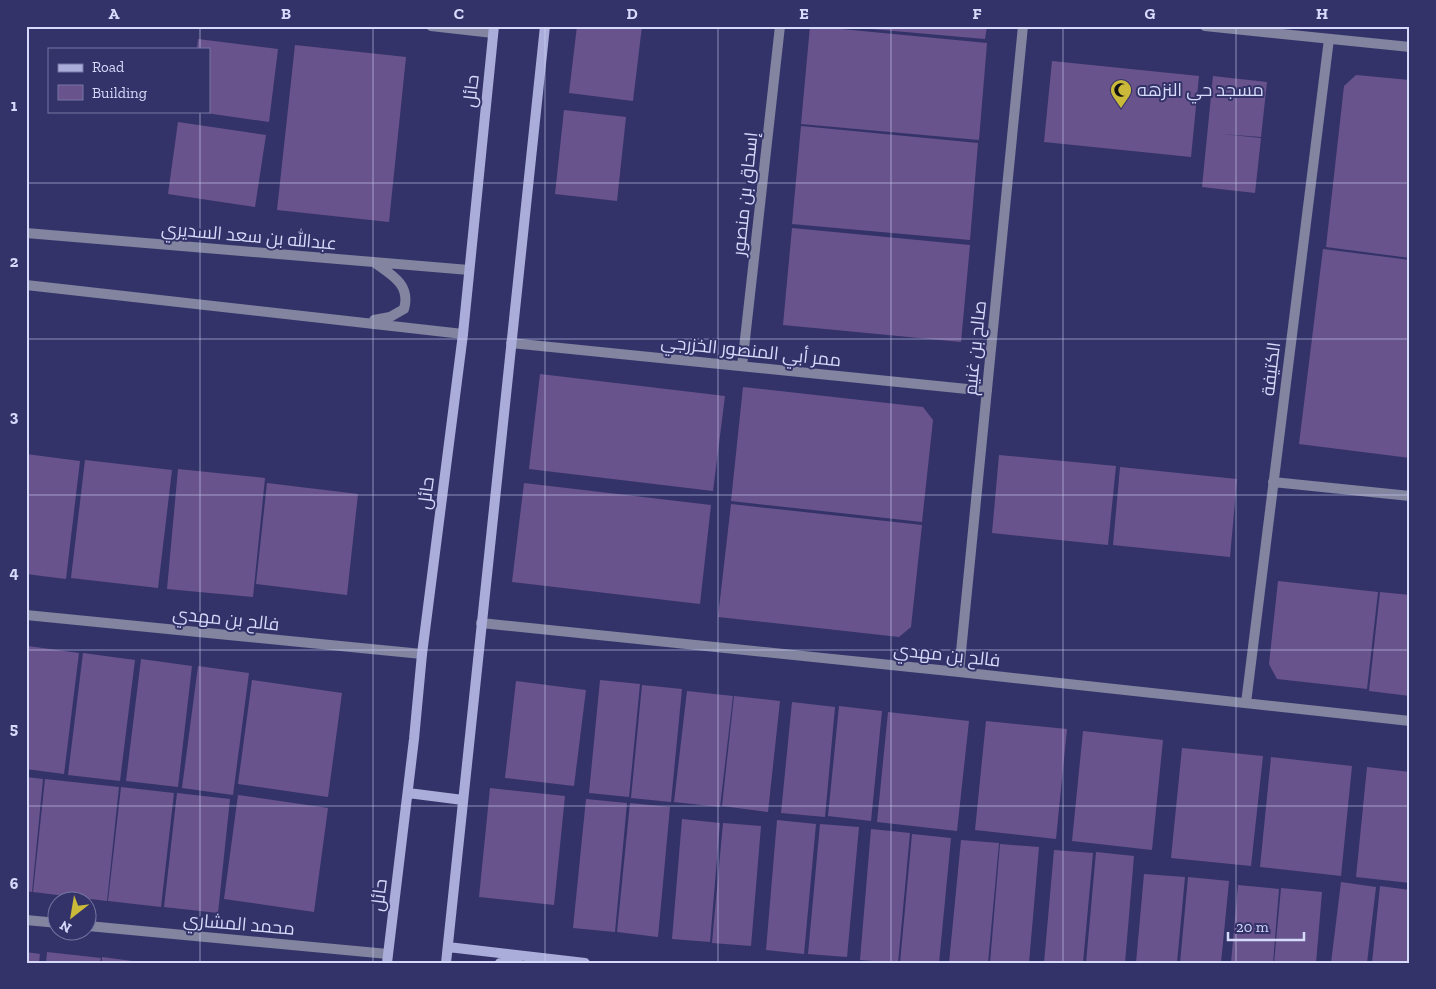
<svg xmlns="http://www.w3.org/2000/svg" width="1436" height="989" font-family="'Zilla Slab',Cairo,serif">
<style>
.building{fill:#69538c}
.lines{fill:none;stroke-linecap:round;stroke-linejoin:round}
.street{stroke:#8284a0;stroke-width:10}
.secondary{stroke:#aaadd9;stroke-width:10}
.grid{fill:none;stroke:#d6dafb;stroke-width:1;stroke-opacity:0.55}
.labels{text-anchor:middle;stroke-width:4;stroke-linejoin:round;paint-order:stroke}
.poi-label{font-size:18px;fill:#d6dafb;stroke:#343369;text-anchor:start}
.street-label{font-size:18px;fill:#d6dafb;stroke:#343369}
.neatline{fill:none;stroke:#d6dafb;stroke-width:2}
.grid-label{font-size:16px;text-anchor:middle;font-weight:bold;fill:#d6dafb}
</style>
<rect width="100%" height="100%" fill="#343369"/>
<!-- building -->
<path class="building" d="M577,26h65l-9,75 -64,-8z
M810,26l177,17 -8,97 -178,-16z
M860,26h127l-2,13 -125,-11z
M198,39l80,10 -9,73 -70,-10v-1h10v-62h-12z
M295,45l111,12 -17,165 -112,-12z
M1052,61l147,15 -8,81 -147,-15z
M1356,75l54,5v178l-84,-11 18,-161z
M1213,76l54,6 -6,55 -39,-3 39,4 -6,55 -53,-6z
M564,110l62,7 -9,84 -62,-7z
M178,122l88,13 -11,72 -87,-13z
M801,126l177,17 -8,97 -178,-16z
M792,228l178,17 -9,97 -178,-17z
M1323,249l87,11v198l-111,-14z
M540,374l185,22 -12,95 -184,-22z
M743,387l180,20 10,13 -11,102 -191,-21z
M26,454l54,7 -14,118 -40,-5z
M999,455l117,11 -8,79 -116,-12z
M85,460l87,10 -14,118 -87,-10z
M1120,467l117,12 -7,78 -117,-12z
M178,469l87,9 -12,119 -86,-8z
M267,483l91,11 -11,101 -91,-11z
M524,483l187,22 -11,99 -188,-22z
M731,504l191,21 -11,102 -12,10 -181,-20z
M1278,581l100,11 -11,97 -90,-10 -8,-15z
M1380,592l30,3v101l-41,-5z
M28,646l51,7 -15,121 -38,-5v-111z
M83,653l52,7 -15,121 -52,-6z
M141,659l51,7 -14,121 -52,-6z
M198,666l51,7 -16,122 -51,-7z
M252,680l90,13 -14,104 -90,-13z
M600,680l40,4 -11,113 -40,-4z
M516,681l70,9 -12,96 -69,-8z
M642,685l40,4 -11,113 -40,-4z
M687,691l46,5 -13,111 -46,-5z
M734,696l46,5 -12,111 -46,-6z
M792,702l43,5 -10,110 -44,-4z
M839,706l43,5 -11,110 -43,-5z
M888,712l81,9 -12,110 -80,-9z
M986,721l81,8 -11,110 -81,-9z
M1083,731l80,9 -11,110 -80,-9z
M1182,748l81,8 -12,110 -80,-8z
M1271,757l81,9 -11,110 -81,-9z
M1367,767l43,5v111l-54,-6z
M26,777l17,2 -11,113 -6,-1z
M45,779l74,8 -12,114 -74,-9z
M121,787l53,6 -13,114 -53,-6z
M490,788l75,8 -11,109 -75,-8z
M177,793l53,6 -12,114 -54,-6z
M238,795l90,13 -14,104 -90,-13z
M586,799l41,4 -12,129 -42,-4z
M630,803l40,4 -12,130 -41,-5z
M682,819l38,4 -10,119 -38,-3z
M777,820l39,4 -12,130 -38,-4z
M723,823l38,3 -10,120 -39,-3z
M820,824l39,3 -12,130 -39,-3z
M871,829l39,4 -12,130 -38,-3z
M912,834l39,4 -12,125h-39z
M961,840l38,3 -11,120h-39z
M1000,844l39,3 -10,116h-39z
M1054,850l39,3 -10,110h-39z
M1096,852l38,4 -9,107h-39z
M1144,874l41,3 -8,86h-41z
M1188,877l41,4 -8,82h-41z
M1341,882l35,5 -9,76h-36z
M1238,885l41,4 -6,74h-42z
M1380,886l30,4v52l-3,21h-35z
M1281,888l41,4 -6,71h-42z
M26,952l14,2 -1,9h-13z
M47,952l54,6 -1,5h-54z
M102,957l38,5v1h-38z"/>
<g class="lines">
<!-- street -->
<path class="street" d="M431,26l62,7
M1205,26l205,21
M26,233l443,37
M26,285l437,49
M374,320l16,-3 14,-8c7,-24 -12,-34 -29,-46
M511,343l476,48
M742,366l38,-340
M1273,482l137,14
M26,615l396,39
M481,623l478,49 451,49
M959,672l64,-646
M1246,703l83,-664
M26,920l32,3
M88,926l300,28"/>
<!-- secondary -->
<path class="secondary" d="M408,793l55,7
M448,947l137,16
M387,963l27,-224 8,-85 41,-320 31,-308
M446,963l99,-937
M500,963l18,-5"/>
</g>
<!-- grid -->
<path class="grid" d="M200,26v23M373,26v937M545,26v937M718,26v937M891,26v937M1063,26v937M1236,26v937M200,111v852M26,183h1384M26,339h1384M26,495h1384M26,650h1384M26,806h1384"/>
<!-- icons -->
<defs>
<g id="mosque-pin" transform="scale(1.125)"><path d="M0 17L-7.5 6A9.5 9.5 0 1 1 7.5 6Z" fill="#cbb939" stroke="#343369"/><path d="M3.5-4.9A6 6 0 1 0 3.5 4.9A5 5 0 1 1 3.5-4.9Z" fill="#111"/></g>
</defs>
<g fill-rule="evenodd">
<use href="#mosque-pin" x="1121" y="90"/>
</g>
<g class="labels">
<!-- poi labels -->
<g class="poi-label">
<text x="1137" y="96">مسجد حي النزهه</text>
</g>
<!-- street labels -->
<g class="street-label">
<text transform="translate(471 91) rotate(-84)" y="6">حائل</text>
<text transform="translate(745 194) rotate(-84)" y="6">إسحاق بن منصور</text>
<text transform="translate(249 236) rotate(5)" y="6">عبدالله بن سعد السديري</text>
<text transform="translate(975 348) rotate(-84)" y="6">صالح بن غنيم</text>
<text transform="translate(751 351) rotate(6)" y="6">ممر أبي المنصور الخزرجي</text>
<text transform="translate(1271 369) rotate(-83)" y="6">الكتيفة</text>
<text transform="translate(426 493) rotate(-83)" y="6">حائل</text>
<text transform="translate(226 619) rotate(6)" y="6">فالح بن مهدي</text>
<text transform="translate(947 655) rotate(6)" y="6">فالح بن مهدي</text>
<text transform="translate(379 895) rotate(-83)" y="6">حائل</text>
<text transform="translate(239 924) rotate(5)" y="6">محمد المشاري</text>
</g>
</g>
<!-- border -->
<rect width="1436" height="989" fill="none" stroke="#343369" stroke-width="55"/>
<!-- legend -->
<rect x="48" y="48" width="162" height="65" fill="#343369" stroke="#7576a3"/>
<rect x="58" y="64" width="25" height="8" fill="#aaadd9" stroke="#7576a3"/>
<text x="92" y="72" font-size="15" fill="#d6dafb">Road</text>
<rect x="58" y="85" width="25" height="15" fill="#69538c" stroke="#7576a3"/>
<text x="92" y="98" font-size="15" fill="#d6dafb">Building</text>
<!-- north arrow -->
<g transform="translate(72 916) rotate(211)"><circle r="24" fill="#343369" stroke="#7576a3"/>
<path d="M0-4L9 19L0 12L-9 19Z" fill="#cbb939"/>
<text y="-8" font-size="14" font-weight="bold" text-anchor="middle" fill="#d6dafb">N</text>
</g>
<!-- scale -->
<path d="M1228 932v8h76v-8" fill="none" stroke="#d6dafb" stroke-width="2.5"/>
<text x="1236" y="932" font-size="15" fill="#d6dafb" stroke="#343369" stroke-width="4" paint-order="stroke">20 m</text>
<rect x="28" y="28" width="1380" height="934" class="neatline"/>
<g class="grid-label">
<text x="114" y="19">A</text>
<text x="286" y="19">B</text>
<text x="459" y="19">C</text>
<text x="632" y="19">D</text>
<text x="804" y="19">E</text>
<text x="977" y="19">F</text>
<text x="1150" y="19">G</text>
<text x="1322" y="19">H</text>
<text x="14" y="111">1</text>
<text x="14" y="267">2</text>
<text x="14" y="422">3</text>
<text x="14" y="578">4</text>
<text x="14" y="734">5</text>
<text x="14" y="889">6</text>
</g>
</svg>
